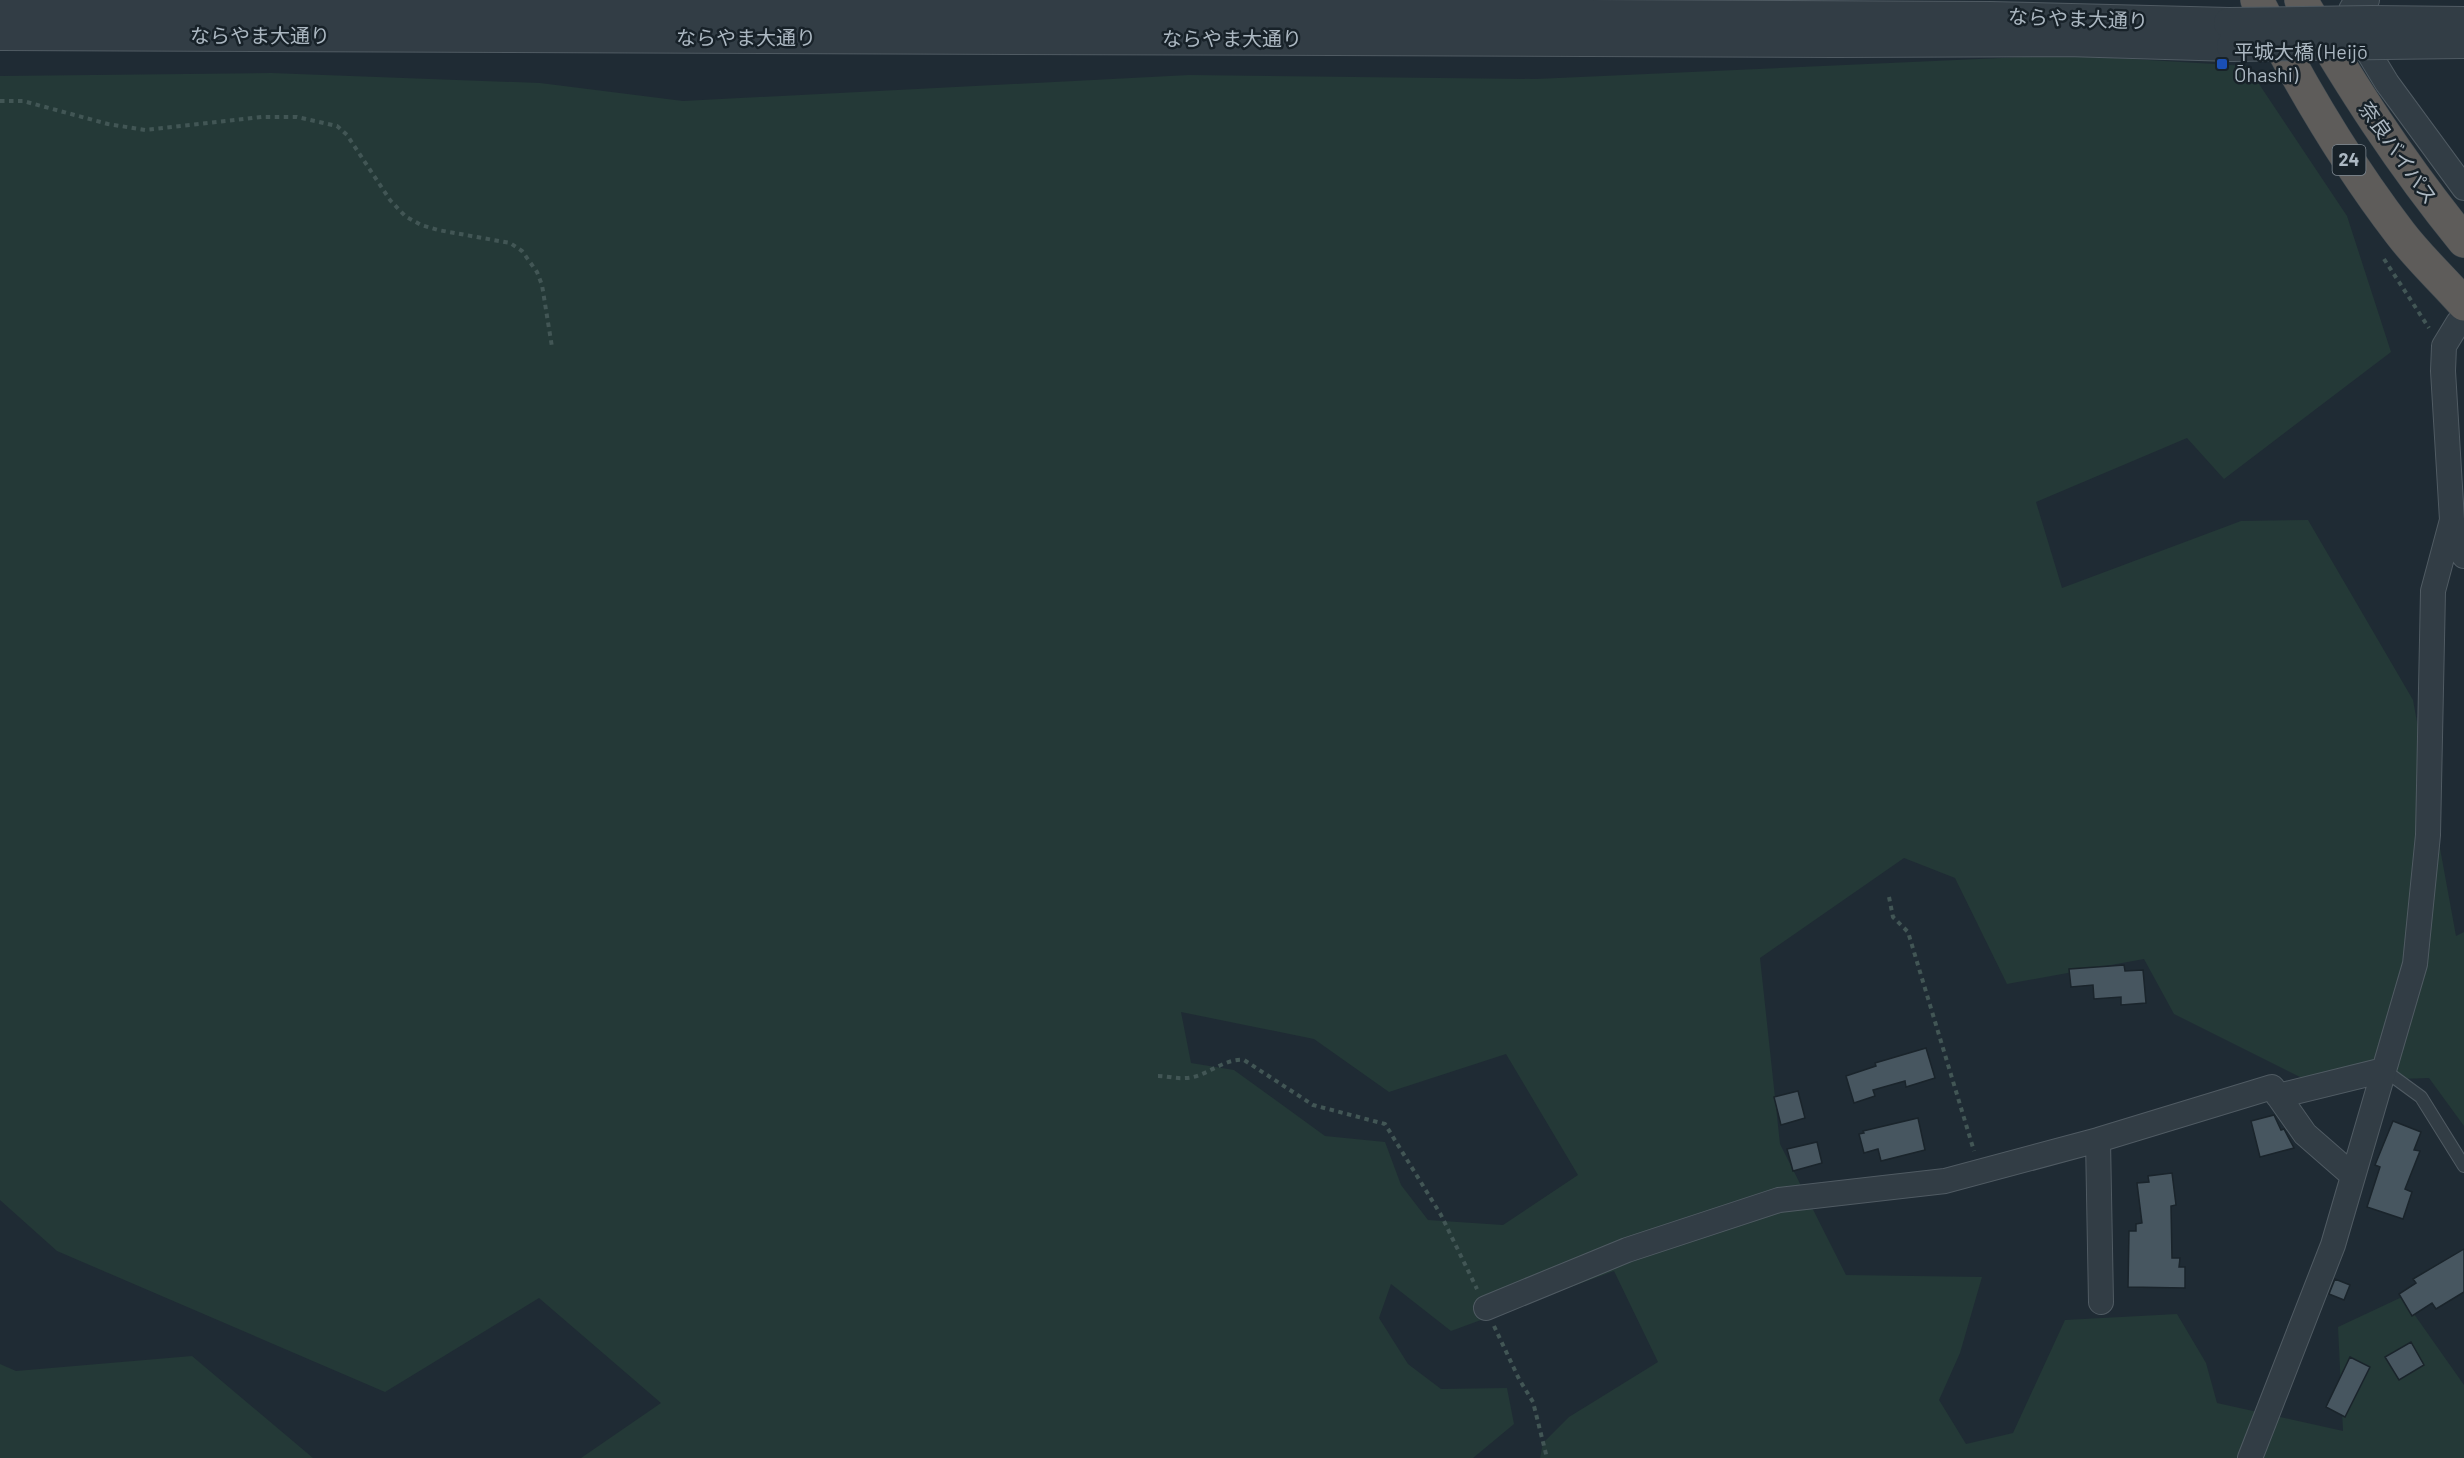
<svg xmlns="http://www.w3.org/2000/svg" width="2464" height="1458" font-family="Barlow,'Noto Sans JP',sans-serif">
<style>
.green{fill:#243937;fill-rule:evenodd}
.building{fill:#475660;stroke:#1a242b;stroke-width:1.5}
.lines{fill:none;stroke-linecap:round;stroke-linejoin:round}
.service-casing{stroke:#505b63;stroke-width:14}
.minor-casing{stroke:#505b63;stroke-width:26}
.tertiary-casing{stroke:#505b63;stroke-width:32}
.trunk-casing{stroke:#3d484f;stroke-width:34}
.path{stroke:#425655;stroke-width:4;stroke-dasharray:4.5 4.5;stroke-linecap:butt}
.service{stroke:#323d45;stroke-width:12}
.minor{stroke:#323d45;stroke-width:24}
.tertiary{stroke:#323d45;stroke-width:30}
.trunk{stroke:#5e5c5a;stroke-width:33}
.tertiary-bridge-casing{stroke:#505b63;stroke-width:32;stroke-linecap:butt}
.tertiary-bridge{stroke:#323d45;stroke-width:30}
.transit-dot{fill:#1a4fb4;stroke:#182229;stroke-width:2}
.labels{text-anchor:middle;stroke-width:5;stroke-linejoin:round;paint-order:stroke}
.shield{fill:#182229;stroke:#808b94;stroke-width:1.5}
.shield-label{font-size:18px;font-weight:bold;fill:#acb8c2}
.street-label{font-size:20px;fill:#acb8c2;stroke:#182229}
.poi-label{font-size:20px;fill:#acb8c2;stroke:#182229;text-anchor:start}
</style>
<rect width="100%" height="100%" fill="#1f2b34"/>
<!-- green -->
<path class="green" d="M2066,55l181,11 100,150 44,136 -167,127 -37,-41 -151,64 26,86 179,-67 67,-1 105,180 43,236 8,-4v194l-35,-48 -119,4 -136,-68 -30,-55 -137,25 -52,-106 -51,-20 -144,100 20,186 66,131 136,2 -22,76 -21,47 27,44 47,-11 52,-113 112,-6 29,49 11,40 126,28 -5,-104 64,-30 62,88v73h-924l3,-15 26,-26 89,-55 -44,-91 -163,60 -60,-47 -12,34 29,46 33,25 66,-1 7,36 -41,34h-892l80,-55 -122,-105 -154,94 -328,-141 -57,-51v-1124l271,-3 269,10 143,18 506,-26 347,4zM1181,1012l133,27 75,53 117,-38 72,121 -75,50 -75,-5 -27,-35 -16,-43 -60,-6 -91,-66 -43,-7z
M192,1356l121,102h-313v-94l16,7z"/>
<!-- building -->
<path class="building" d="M2124,965l1,6 18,-1 3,33 -25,2v-8l-27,2 -1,-14 -22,2 -2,-18z
M1926,1048l9,30 -29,9 -1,-6 -32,9 2,6 -21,7 -8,-27 30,-10 -1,-3z
M1798,1091l7,27 -24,7 -7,-28z
M2274,1115l7,15 3,-1 10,19 -34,9 -9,-36z
M1918,1118l7,32 -44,11 -3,-12 -14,4 -5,-19 5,-1 -1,-2z
M2393,1121l28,11 -7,18 6,1 -15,38 7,3 -9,27 -36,-12 13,-40 -5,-2z
M1817,1142l5,21 -29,8 -6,-22z
M2172,1173l4,32 -5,1 1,52h8l-1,9h6v21l-57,-1 1,-56h7v-7l6,-1 -5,-40 12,-1 -1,-6z
M2464,1249v43l-28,17 -4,-6 -20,13 -13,-22 17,-11 -3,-4z
M2335,1279l15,6 -6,15 -15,-6z
M2411,1342l13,23 -25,15 -14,-23z
M2350,1357l20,10 -25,50 -19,-10z"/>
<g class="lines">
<!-- service casing -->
<g class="service-casing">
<path id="service" d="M2384,1070l37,27 43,69"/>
</g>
<!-- minor casing -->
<g class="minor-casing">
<path id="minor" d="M2367,0c-14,4 -18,6 -17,22l37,61 77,105
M2458,323l-14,23 -1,25 9,149 12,36
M2278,1096l106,-26
M2098,1140l3,162
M1486,1308l141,-58 152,-50 166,-19 153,-41 174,-53 33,47 47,41
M2250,1458l83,-213 82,-281 13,-129 5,-244 19,-71"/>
</g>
<!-- tertiary casing -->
<g class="tertiary-casing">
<path id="tertiary" d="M0,7l1990,10 239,6
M0,35l1835,7 232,-1 165,5"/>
</g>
<!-- trunk casing -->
<g class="trunk-casing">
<path id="trunk" d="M2257,0c41,81 87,160 143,233 19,25 43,47 64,71
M2301,0c50,86 100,164 163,241"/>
</g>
<!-- path -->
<path class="path" d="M0,101h23l85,23 37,6 117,-13h35l40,9 10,9 43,65 15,16 16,9 17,5 72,13 12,8 15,21 5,13 10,62
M2384,259l45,69
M1889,897l4,20 15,15 66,219
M1158,1076c9,0 19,3 28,2 21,-1 37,-20 58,-18l69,45 72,19 56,91 36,74
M1494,1326l25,53 14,23 14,56"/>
<!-- service -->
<use href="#service" class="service"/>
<!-- minor -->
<use href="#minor" class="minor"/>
<!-- tertiary -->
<use href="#tertiary" class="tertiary"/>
<!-- trunk -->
<use href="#trunk" class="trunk"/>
<!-- tertiary-bridge casing -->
<g class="tertiary-bridge-casing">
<path id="tertiary-bridge" d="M2229,23l143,-2 92,1
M2232,46l232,-3"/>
</g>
<!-- tertiary-bridge -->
<use href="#tertiary-bridge" class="tertiary-bridge"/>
</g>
<!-- markers -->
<rect class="transit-dot" x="2216" y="58" width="12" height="12" rx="3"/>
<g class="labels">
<!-- shield labels -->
<rect class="shield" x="2332.5" y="145" width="33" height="30" rx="4.5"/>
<g class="shield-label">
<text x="2349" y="166">24</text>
</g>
<!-- street labels -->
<g class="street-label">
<text transform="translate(2078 19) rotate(2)" y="7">ならやま大通り</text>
<text x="260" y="43">ならやま大通り</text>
<text x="746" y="45">ならやま大通り</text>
<text x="1232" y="46">ならやま大通り</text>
<text transform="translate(2398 153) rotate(55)" y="7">奈良バイパス</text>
</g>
<!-- poi labels -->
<g class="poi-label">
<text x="2234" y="59">平城大橋 (Heijō<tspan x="2234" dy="23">Ōhashi)</tspan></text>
</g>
</g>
</svg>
